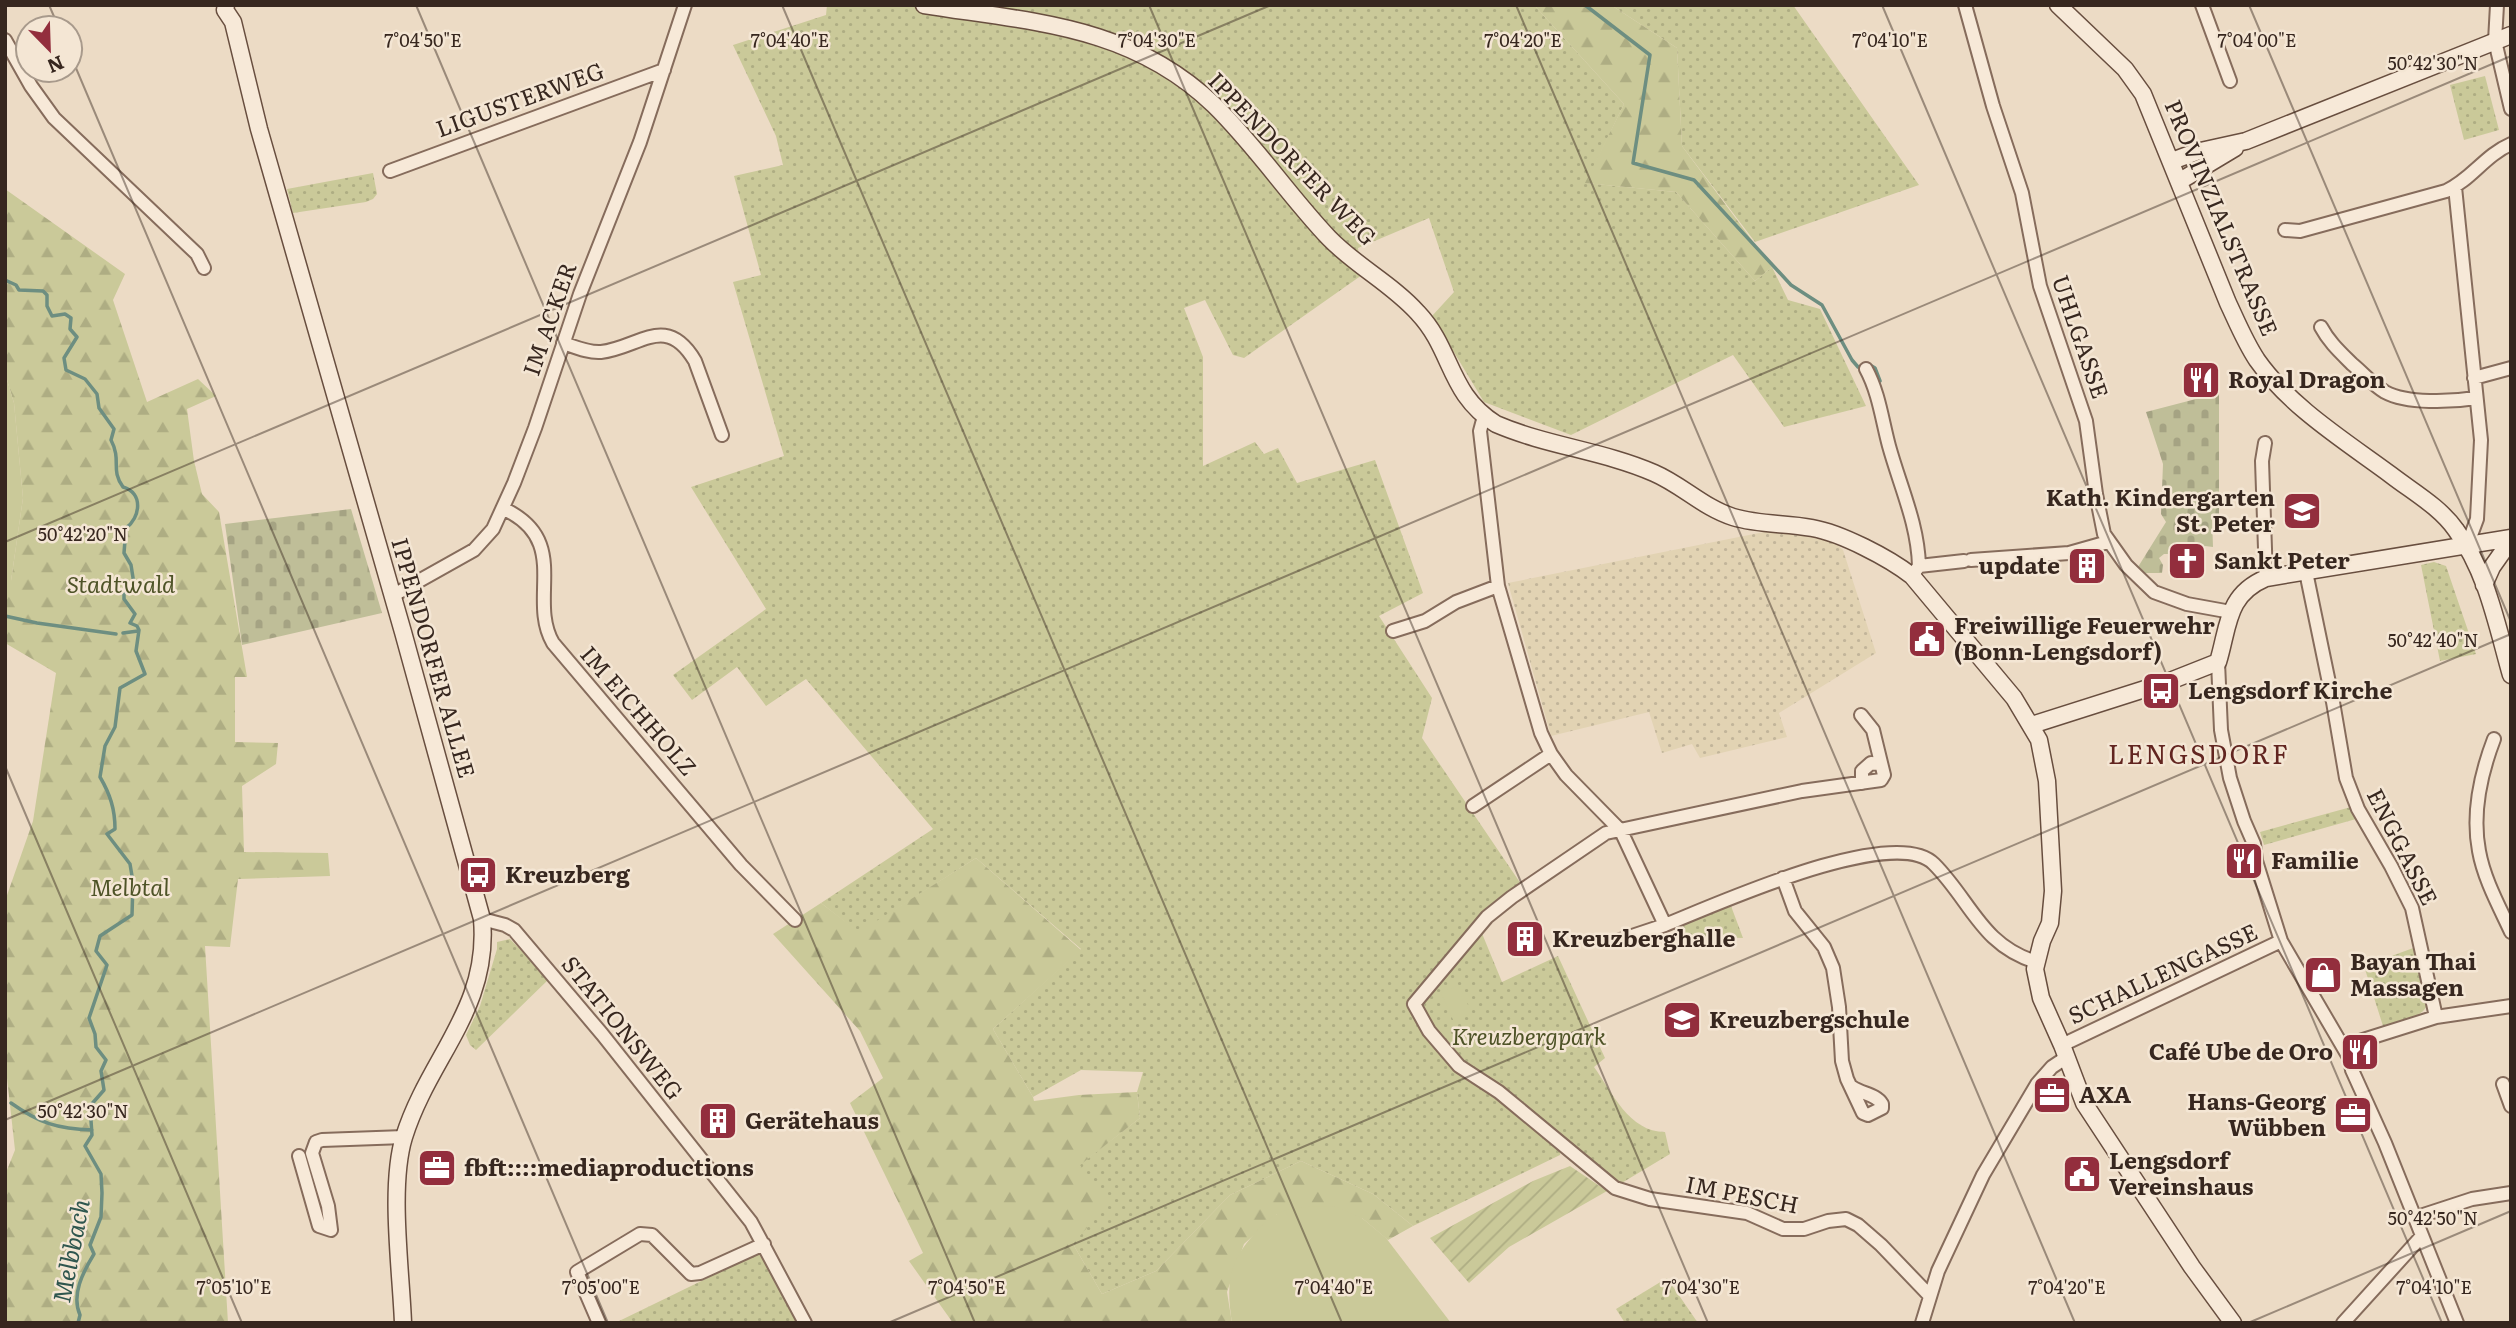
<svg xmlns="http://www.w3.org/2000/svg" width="2516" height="1328" font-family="Literata,serif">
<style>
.farmland{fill:url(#farmland-dots)}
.grass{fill:url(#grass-dots)}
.forest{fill:url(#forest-firs)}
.cemetery{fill:url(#cemetery-stones)}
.garden{fill:url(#garden-furrows)}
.pitch{fill:#cac999}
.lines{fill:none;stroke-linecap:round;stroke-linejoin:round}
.stream{stroke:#6d8e81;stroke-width:3.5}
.street-casing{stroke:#866c5c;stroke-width:16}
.secondary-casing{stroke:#684e3f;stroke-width:19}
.street{stroke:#f7e9d8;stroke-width:12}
.secondary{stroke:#f7e9d8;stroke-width:16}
.ticks{fill:none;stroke:#37271f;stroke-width:2;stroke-opacity:0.45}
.labels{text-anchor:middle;stroke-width:5;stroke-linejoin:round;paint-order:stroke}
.street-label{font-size:23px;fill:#37271f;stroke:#f4e6d4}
.poi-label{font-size:23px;font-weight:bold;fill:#37271f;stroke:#f4e6d4;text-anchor:start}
.park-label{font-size:23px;font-style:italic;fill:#4e5327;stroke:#f4e6d4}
.water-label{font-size:24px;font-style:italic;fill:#2f564e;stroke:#f4e6d4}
.quarter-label{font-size:26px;letter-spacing:2px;fill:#622520;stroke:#f4e6d4}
.ticks-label{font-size:18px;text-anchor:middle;fill:#37271f;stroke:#f4e6d4;stroke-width:5;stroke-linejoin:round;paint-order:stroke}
</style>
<defs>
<pattern id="farmland-dots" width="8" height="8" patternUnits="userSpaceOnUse" patternTransform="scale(1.75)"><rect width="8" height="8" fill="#e2d3b3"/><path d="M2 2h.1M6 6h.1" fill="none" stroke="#c2b59a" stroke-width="1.8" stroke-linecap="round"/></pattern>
<pattern id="grass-dots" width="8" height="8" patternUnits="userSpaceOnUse" patternTransform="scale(1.75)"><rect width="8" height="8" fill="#cac999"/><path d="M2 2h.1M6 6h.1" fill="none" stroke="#aead83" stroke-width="1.8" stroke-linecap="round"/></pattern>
<pattern id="forest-firs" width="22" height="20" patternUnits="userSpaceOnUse" patternTransform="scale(1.75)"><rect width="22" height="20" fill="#cac999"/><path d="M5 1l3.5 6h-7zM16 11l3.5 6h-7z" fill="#aead83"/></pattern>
<pattern id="cemetery-stones" width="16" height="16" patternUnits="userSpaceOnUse" patternTransform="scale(1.75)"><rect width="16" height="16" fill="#bfbe98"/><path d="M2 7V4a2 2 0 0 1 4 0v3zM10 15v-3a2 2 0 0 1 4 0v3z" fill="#a5a383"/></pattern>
<pattern id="garden-furrows" width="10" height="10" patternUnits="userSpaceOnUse" patternTransform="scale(1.75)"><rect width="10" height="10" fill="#cac999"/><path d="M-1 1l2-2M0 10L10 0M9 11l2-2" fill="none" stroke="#aead83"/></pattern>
</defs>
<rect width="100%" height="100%" fill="#ecdbc5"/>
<!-- farmland -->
<path class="farmland" d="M1774,530l60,12 9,8 33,103 -97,60 8,24 -87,21 -8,-14 -30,9 -13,-41 -98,24 -43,-153z"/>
<!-- grass -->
<path class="grass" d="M827,5h707l90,99 -38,79 90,9 79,89 17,-14 16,33 32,9 46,97 -82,21 -51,-72 -162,80 -87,-33 -52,-86 22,-24 -25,-74 -71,30 4,27 -118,83 -11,-3 -28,-55 -21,8 19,49v109l52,-24 9,12 14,-6 19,35 78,-23 48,133 -44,23 53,82 -10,40 99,146 -50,41 -62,77 18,31 134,116 -1,6 -147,71 -40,-32 -72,-33 -71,34 -74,76 -54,23 -29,-50 6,-79 61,-47 -3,-26 6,-20 -62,-2 -48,27 -40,-68 88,-80 -105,-91 -117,75 -38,-30 112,-74 -127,-150 -40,27 -29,-39 -45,33 -19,-25 93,-66 -75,-122 93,-31 -51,-174 28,-7 -27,-99 49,-11 -7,-29 -43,-91 93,-30z
M1611,5h182l126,180 -164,57 -73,-96 -5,-98z
M2485,76l14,54 -35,10 -14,-55z
M373,173l4,21 -4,5 -7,3 -73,11 -6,-24z
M2434,562l12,4 30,88 -36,7 -19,-96z
M2351,807l5,12 -92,26 -4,-13z
M1731,906l12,32 -59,-2 -1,-11z
M1481,931l21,51 56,-26 47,102 -11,9c18,25 35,65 71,65l5,22 -50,30 -10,-5 -148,-115 -14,-15 -30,-44z
M510,939l39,40 -73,71 -6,-5 -4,-10 14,-29 17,-57v-7z
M2416,947l11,58c-5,14 -30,16 -44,21l-19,-60z
M763,1251l34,72h-182z
M1667,1278l31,45h-73l-9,-14z"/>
<!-- forest -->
<path class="forest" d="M1534,5h77l66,43 5,98 90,121 -17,14 -79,-89 -91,-9 39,-79z
M5,189l120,85 -12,26 34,102 51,-23 18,17 -29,13 7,52 8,33 17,18 28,165h-12v65l43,1 -2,21 -34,22 2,66 84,1 2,23 -92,3 -8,68 -25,-1 23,377h-223v-148l10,-25 -10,-90v-159l28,-80 23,-148 -51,-30v-62h6l12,-83 -9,-95 -9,-30z
M976,858l105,92 -88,79 40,68 1,4 45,-6 58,-3 3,26 -60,47 30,36 -37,43 29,50 54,-23 74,-76 71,-34 72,33 40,32 -25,14 -26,-22 -85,-4 -33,30 -17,48 5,31h-279l-44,-62 14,-8 -73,-150 33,-25 -23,-47 -87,-97 48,-31 38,29z"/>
<!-- cemetery -->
<path class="cemetery" d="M2219,393v123l-7,1 1,30 -8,-1 -1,5 -31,-3 -1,6h-8l-5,4 4,7 -1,8h-18l-6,-6 28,-45 -5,-8 2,-50 -17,-52z
M351,509l31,104 -140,32 -17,-121z"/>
<!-- garden -->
<path class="garden" d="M1570,1166l37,25 -98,56 -40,36 -39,-45 103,-57z"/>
<!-- pitch -->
<path class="pitch" d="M5,373l9,30 9,95 -12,83h-6z
M1458,985l14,28 -18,9 -13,-29z
M1337,1207l25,11 24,20 65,85h-219c-6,-39 -4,-61 24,-91 5,-6 13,-14 21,-18 17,-9 41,-7 60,-7z"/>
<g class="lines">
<!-- stream -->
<path class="stream" d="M1585,5l65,50 -17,108 61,17 97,105 31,20 30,55 6,7 4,-1
M5,280l11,5 3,5 24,1 4,4v11l5,10 13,-2 6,4 -1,11 7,8 -13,21 2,12 19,9 12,15 2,14 15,21 -3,11c11,21 -1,29 12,47 21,6 17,31 3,41l-2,25 7,12 3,19 -10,9v6l11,15 -5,9 7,3 2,4 -3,21 9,23 -25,14 -5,39 -10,19 -5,31c10,17 15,32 15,52l-8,5 23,30 3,18 -1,33 -32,21 -4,15 11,14 -18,53 6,16 1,13 10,13 -5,11 3,19 -14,16 2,29 -7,11 16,28 1,19 -1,24 -11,28 4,9c-11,18 -23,41 -14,61l-2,8
M1870,365l5,3 5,13
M5,616l32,7 79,11
M123,633l15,-2
M11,1103c28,20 47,26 81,27"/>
<!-- street casing -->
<g class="street-casing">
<path id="street" d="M1965,5l28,101 29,87 18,93 46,135 10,73 8,40 22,31 28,27 33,12 44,8
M2202,5l28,76
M2497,5l-2,36 16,68
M5,40l26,46 23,32 143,136 7,14
M390,171l274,-101
M2455,187l26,253 -4,79 -10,27
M2285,230l15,1 146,-40c25,-11 39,-36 65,-47
M2321,327c8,15 19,25 31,37 11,9 21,21 33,28 22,12 66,10 91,6
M563,343c12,4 26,10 38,9 38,-4 65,-40 94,9l27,74
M1866,369c13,24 16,51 23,77 11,40 29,78 30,120l-7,10
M2474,378l37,-10
M1484,416l-4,15 18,155 43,147 10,21 15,21 55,56 44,94c48,-19 229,-102 269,-61 37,37 47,81 102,98
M2265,443l-3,18 4,117
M504,509c68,32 23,89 49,134l188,222 54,55
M1971,560l98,-7 39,-11
M1919,566l45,-5
M2306,572l27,130 13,76 12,31 33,57 21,42 24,109
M392,596l82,-46 19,-21 21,-46 21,-55 45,-134 60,-152 45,-137
M1393,631l32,-10 31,-19 42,-16
M2218,662l3,68 9,48 14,43 10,23 2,17 25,80 69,118 2,11 33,73 72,180
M1861,715l12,15 11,45 -3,5 -79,11 -196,42 -94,64 -25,20 -73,87 15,27 30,35 40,26 116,96 35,11 97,14 36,16h21l24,-8 18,-2 12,6 23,20 48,50
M2494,739c-13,34 -22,75 -15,112 5,28 20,55 32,81
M1862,783v-12l9,-8 10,1
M1473,806l78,-52
M1783,878l12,33 29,36 9,21 6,39 3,54 5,18 16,34 5,2 14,-7v-4c-6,-10 -20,-10 -30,-17
M482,919l23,6 9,5 88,104 149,188 54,101
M1620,940l45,-15
M2062,1045l219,-104
M2344,1046l92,-29 75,-11
M2503,1084l8,22
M299,1156l20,70 12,4 -3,-24 -16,-53 4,-11 6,-2 82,-3
M2414,1218l58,-19 39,-6
M599,1323l-22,-51 63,-38 12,1 39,39 9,-1 64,-29
M1922,1323l16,-52 45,-96 54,-91 15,-17 15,-10
M2343,1323l78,-86"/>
</g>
<!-- secondary casing -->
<g class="secondary-casing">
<path id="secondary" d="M226,5l-1,5 8,12 26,107 144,503 79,287c8,90 -53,138 -78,218 -15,49 -3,133 -1,186
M924,5c107,17 207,20 290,100 42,41 75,91 115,133 27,28 63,46 89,75 35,37 30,81 78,111 51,22 108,27 158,49 28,12 50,35 79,44 26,8 53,6 79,11 29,5 77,30 100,48l102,122 25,42 8,41 6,110 -3,32 -8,18 -7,28 6,29 21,47 22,58 108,164 41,56
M2058,5l67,64 18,25 85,209c9,19 17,39 29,57 33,47 88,81 134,115 22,17 49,32 65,55 31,42 41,96 55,145
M2172,161l24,-9 50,-11 265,-106
M2180,181l55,-33
M2484,585l8,-18 19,-27
M2032,725l138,-44 48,-19c11,-36 8,-67 48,-84l245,-40"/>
</g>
<!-- street -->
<use href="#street" class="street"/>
<!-- secondary -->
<use href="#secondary" class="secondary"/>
</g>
<!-- ticks -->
<path class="ticks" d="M49,5l10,23M416,5l559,1318M782,5l560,1318M1149,5l559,1318M1516,5l559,1318M1882,5l560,1318M2249,5l262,617M70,54l538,1269M5,542l1266,-537M5,766l237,557M5,1120l2506,-1064M888,1323l1623,-689M2248,1323l263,-112"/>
<!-- icons -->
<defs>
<g id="restaurant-square" transform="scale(2.0125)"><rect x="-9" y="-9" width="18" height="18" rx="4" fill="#932e3d" stroke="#f4e6d4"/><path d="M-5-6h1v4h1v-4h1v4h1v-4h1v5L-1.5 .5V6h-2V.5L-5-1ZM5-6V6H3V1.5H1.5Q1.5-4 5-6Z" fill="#fff"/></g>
<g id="school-square" transform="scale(2.0125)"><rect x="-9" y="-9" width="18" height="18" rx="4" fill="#932e3d" stroke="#f4e6d4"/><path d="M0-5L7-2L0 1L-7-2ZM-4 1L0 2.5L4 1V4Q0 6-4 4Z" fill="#fff"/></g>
<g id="church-square" transform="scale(2.0125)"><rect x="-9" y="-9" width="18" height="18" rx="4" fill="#932e3d" stroke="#f4e6d4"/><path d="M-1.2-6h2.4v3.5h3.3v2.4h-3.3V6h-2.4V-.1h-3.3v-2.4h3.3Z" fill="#fff"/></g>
<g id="building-square" transform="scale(2.0125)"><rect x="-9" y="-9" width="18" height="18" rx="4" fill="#932e3d" stroke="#f4e6d4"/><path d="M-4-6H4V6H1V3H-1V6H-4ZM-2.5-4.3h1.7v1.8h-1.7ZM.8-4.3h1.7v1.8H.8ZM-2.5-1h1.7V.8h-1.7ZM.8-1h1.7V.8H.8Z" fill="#fff"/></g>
<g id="civic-square" transform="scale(2.0125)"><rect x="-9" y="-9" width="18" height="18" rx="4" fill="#932e3d" stroke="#f4e6d4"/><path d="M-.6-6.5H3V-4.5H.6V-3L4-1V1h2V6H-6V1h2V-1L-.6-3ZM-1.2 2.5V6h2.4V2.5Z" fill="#fff"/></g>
<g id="bus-square" transform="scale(2.0125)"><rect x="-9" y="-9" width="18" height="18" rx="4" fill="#932e3d" stroke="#f4e6d4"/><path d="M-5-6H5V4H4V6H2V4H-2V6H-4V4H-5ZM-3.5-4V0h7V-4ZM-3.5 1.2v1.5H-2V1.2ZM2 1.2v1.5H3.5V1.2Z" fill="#fff"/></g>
<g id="shop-square" transform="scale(2.0125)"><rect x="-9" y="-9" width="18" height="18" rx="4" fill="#932e3d" stroke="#f4e6d4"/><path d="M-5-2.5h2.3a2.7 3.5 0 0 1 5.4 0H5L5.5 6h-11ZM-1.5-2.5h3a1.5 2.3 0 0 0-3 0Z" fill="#fff"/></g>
<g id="office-square" transform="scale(2.0125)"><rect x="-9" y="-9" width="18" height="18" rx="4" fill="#932e3d" stroke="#f4e6d4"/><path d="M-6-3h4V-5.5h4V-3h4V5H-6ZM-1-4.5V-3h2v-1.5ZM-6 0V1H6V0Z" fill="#fff"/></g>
</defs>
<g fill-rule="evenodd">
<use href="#restaurant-square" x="2201" y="380"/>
<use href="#school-square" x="2302" y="511"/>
<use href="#church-square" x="2187" y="561"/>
<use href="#building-square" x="2087" y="566"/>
<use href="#civic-square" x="1927" y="639"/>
<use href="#bus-square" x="2161" y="691"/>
<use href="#restaurant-square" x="2244" y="861"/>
<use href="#bus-square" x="478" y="875"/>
<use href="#building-square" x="1525" y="939"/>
<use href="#shop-square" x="2323" y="975"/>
<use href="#school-square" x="1682" y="1020"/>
<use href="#restaurant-square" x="2360" y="1052"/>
<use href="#office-square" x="2052" y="1095"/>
<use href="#office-square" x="2353" y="1115"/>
<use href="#building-square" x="718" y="1121"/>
<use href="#office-square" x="437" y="1168"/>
<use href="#civic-square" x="2082" y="1174"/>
</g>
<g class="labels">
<!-- street labels -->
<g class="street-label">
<text transform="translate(520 100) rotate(-20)" y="8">LIGUSTERWEG</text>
<text transform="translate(1292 159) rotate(46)" y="8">IPPENDORFER WEG</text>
<text transform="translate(2221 218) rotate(67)" y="8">PROVINZIALSTRASSE</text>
<text transform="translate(550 319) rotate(-71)" y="8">IM ACKER</text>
<text transform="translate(2080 337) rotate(71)" y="8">UHLGASSE</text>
<text transform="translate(433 658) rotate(74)" y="8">IPPENDORFER ALLEE</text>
<text transform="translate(638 711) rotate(49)" y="8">IM EICHHOLZ</text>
<text transform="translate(2402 847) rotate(63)" y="8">ENGGASSE</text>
<text transform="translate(2163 974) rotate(-25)" y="8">SCHALLENGASSE</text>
<text transform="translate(622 1028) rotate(51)" y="8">STATIONSWEG</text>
<text transform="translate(1742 1195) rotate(11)" y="8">IM PESCH</text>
</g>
<!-- poi labels -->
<g class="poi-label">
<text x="2228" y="388">Royal Dragon</text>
<text x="2275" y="506" text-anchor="end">Kath. Kindergarten<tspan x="2275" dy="26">St. Peter</tspan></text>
<text x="2214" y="569">Sankt Peter</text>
<text x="2060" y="574" text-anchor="end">update</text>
<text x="1954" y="634">Freiwillige Feuerwehr<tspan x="1954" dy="26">(Bonn-Lengsdorf)</tspan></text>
<text x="2188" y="699">Lengsdorf Kirche</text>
<text x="2271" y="869">Familie</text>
<text x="505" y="883">Kreuzberg</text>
<text x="1552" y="947">Kreuzberghalle</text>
<text x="2350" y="970">Bayan Thai<tspan x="2350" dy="26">Massagen</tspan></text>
<text x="1709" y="1028">Kreuzbergschule</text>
<text x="2333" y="1060" text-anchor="end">Café Ube de Oro</text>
<text x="2079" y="1103">AXA</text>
<text x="2326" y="1110" text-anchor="end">Hans-Georg<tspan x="2326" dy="26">Wübben</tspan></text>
<text x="745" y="1129">Gerätehaus</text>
<text x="2109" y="1169">Lengsdorf<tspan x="2109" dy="26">Vereinshaus</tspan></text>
<text x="464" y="1176">fbft::::mediaproductions</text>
</g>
<!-- park labels -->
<g class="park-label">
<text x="121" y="593">Stadtwald</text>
<text x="130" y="896">Melbtal</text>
<text x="1529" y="1045">Kreuzbergpark</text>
</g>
<!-- water labels -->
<g class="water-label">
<text transform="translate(72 1251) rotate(-79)" y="8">Melbbach</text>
</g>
<!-- quarter labels -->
<g class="quarter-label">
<text x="2199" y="764">LENGSDORF</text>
</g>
</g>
<g class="ticks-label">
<text x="423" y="47">7°04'50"E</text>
<text x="790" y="47">7°04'40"E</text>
<text x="1157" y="47">7°04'30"E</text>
<text x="1523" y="47">7°04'20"E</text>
<text x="1890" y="47">7°04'10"E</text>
<text x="2257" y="47">7°04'00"E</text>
<text x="2433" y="70">50°42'30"N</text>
<text x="83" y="541">50°42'20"N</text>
<text x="2433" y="647">50°42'40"N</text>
<text x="83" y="1118">50°42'30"N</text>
<text x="2433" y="1225">50°42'50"N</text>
<text x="234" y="1294">7°05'10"E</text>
<text x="601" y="1294">7°05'00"E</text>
<text x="967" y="1294">7°04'50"E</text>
<text x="1334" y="1294">7°04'40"E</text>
<text x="1701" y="1294">7°04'30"E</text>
<text x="2067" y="1294">7°04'20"E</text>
<text x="2434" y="1294">7°04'10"E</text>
</g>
<!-- border -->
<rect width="2516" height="1328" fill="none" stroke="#37271f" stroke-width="14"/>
<!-- north arrow -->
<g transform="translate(49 49) rotate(157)"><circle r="33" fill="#f4e6d4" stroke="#a89a8c" stroke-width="2"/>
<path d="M0-5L12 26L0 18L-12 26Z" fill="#932e3d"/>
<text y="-10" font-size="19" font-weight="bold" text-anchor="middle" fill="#37271f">N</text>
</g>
</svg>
